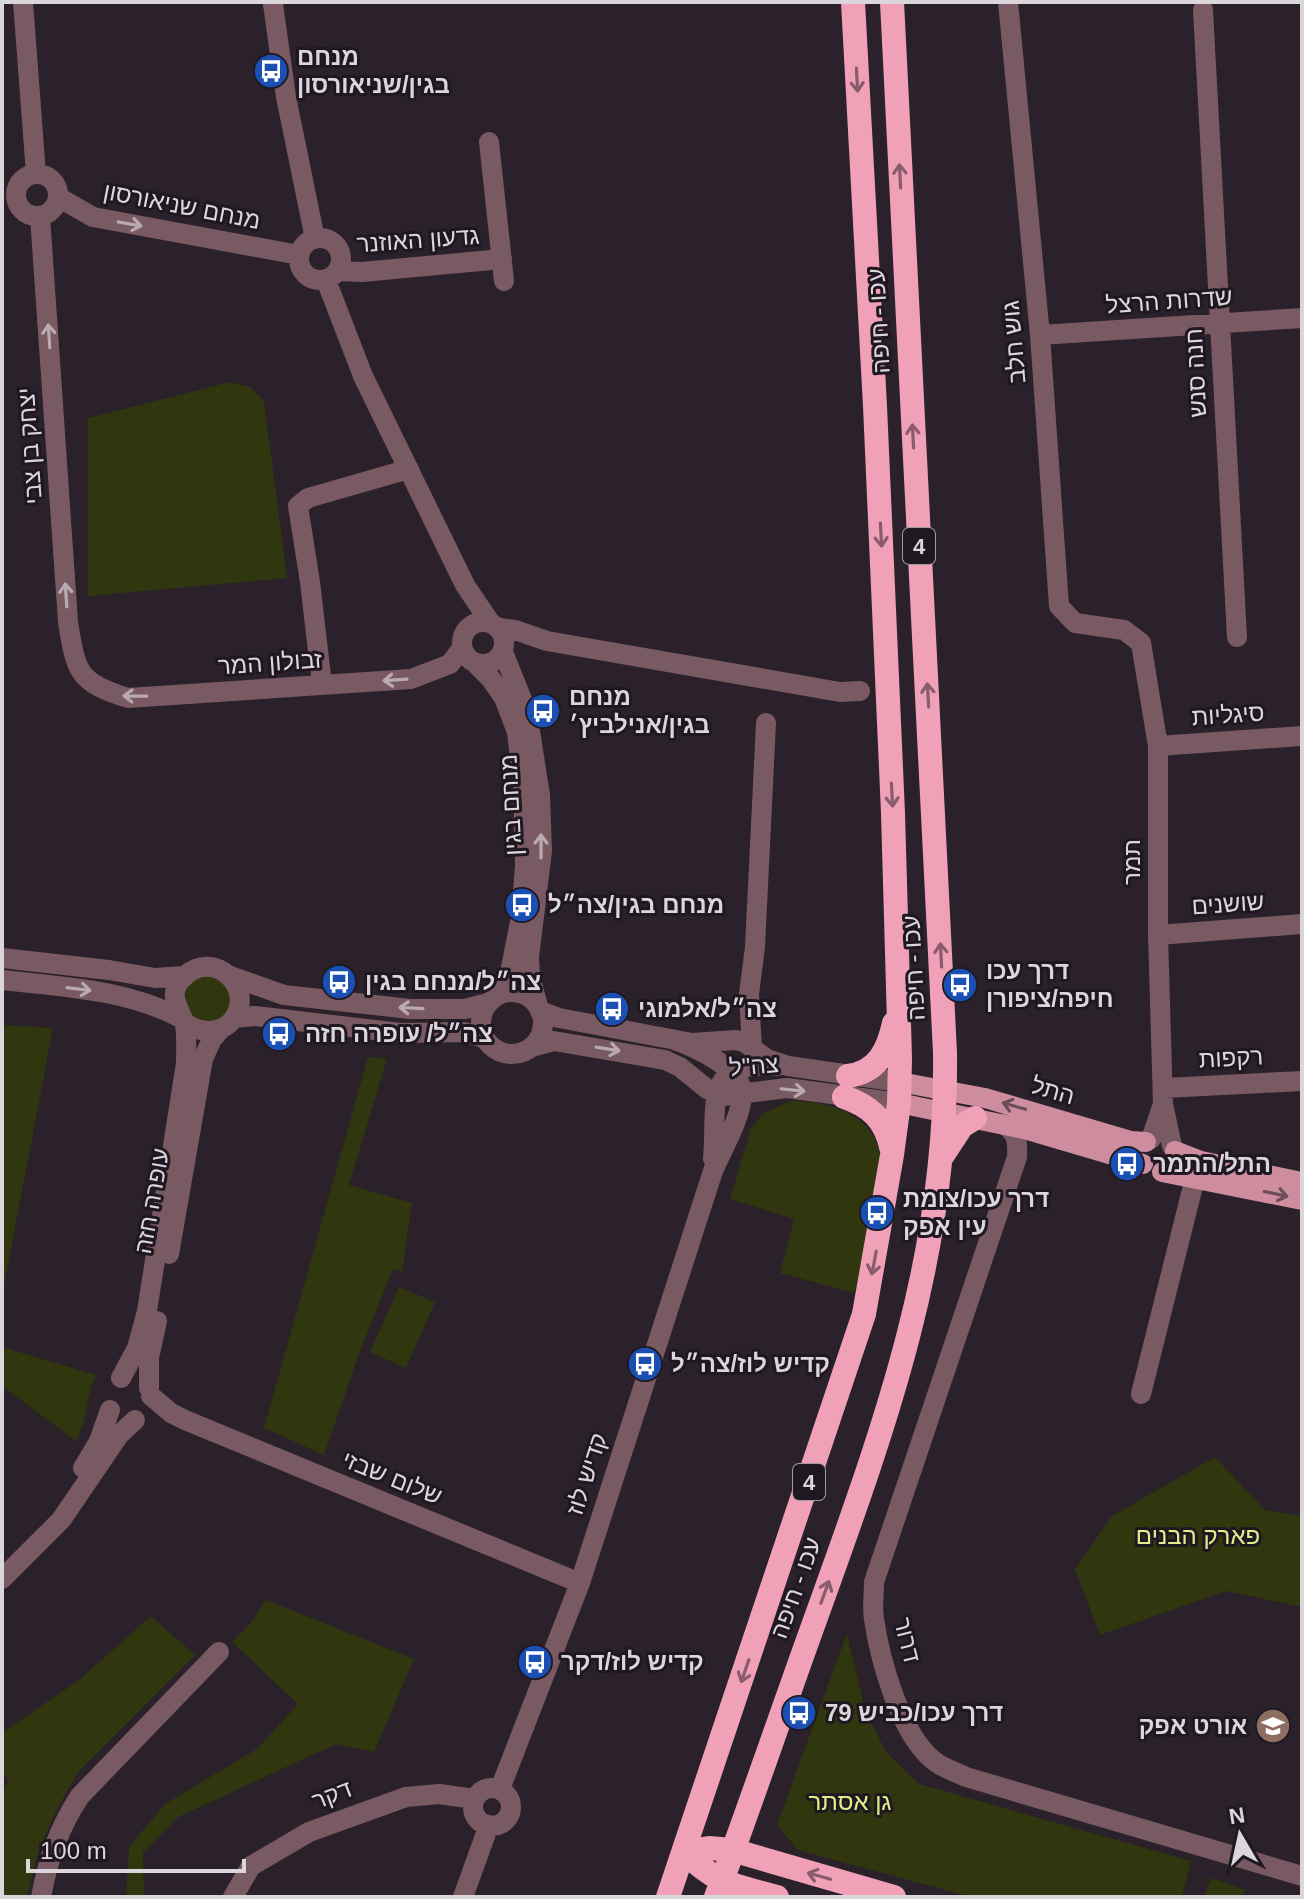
<svg xmlns="http://www.w3.org/2000/svg" width="1304" height="1899" font-family="Helvetica,Heebo,sans-serif">
<style>
.green{fill:#30360e}
.lines{fill:none;stroke-linecap:round;stroke-linejoin:round}
.minor{stroke:#795962;stroke-width:20}
.major{stroke:#ce8d9f;stroke-width:20}
.highway{stroke:#f0a1b8;stroke-width:24}
.oneway{stroke:#885c6c}
.oneway2{stroke:#b9aab1}
.oneway3{stroke:#6e4d5a}
.labels{text-anchor:middle;stroke-width:6;stroke-linejoin:round;paint-order:stroke}
.shield{fill:#201821;stroke:#a39ca4;stroke-width:2}
.shield-label{font-size:22px;font-weight:bold;fill:#dbd5dc}
.poi-label{font-size:24px;font-weight:bold;fill:#dbd5dc;stroke:#201821;text-anchor:start}
.street-label{font-size:24px;fill:#dbd5dc;stroke:#201821}
.park-label{font-size:24px;fill:#def08a;stroke:#201821}
</style>
<rect width="100%" height="100%" fill="#2a212b"/>
<!-- green -->
<path class="green" d="M230,382l20,5 14,14 23,177 -199,18v-178z
M185 999a23 23 0 1 1 46 0a23 23 0 1 1-46 0Z
M2,1025l51,3 -51,268z
M368,1057l19,2 -38,126 63,18 -10,69 -9,-3 -34,85 -35,101 -60,-27z
M790,1101c48,0 98,19 90,76 -2,14 -6,29 -9,43 -6,24 -11,49 -16,73l-75,-20 14,-54 -64,-20 21,-71 13,-15z
M399,1287l36,15 -29,66 -36,-16z
M2,1347l94,28c-11,22 -8,45 -20,66l-74,-55z
M1215,1457l50,53 37,6v91l-76,-16 -126,44 -25,-66 37,-53z
M266,1600l148,59 -40,93 -38,-8 -158,73 -35,36 1,44h-18l3,-50 36,-43 92,-55 41,-45 -66,-62 19,-19z
M151,1616l44,39 -115,115c-26,40 -44,80 -53,127h-25v-105l7,-11 -7,-9v-39l77,-53z
M847,1633l18,77 21,42 33,32 272,77 -9,36h-211l-173,-47 -21,-25z
M1211,1878l34,12 -3,7h-38z"/>
<g class="lines">
<!-- minor -->
<path class="minor" d="M23,2l13,172
M1008,2l32,333 19,271 16,17 49,7 17,13 17,103v189l5,169 -12,35
M273,4l13,93 29,142
M1203,10l34,627
M489,142l15,139
M16 195a21 21 0 1 1 42 0a21 21 0 1 1-42 0Z
M58,197l35,20 206,38
M40,216l28,406c8,51 10,60 60,76l283,-19 39,-15 12,-16
M299 259a21 21 0 1 1 42 0a21 21 0 1 1-42 0Z
M338,271l24,1 140,-13
M326,280l37,96 102,209 25,37
M1040,335l262,-17
M462 643a21 21 0 1 1 42 0a21 21 0 1 1-42 0Z
M500,628l15,2 32,11 293,51 20,-1
M503,652l24,60 13,83 2,56 -13,106 1,19 8,30
M474,662l17,17 13,19 13,34 6,53 2,81 -4,51 -12,61 -10,17
M322,685l-12,-103 -12,-76 10,-8 101,-29
M1158,746l144,-10
M1158,935l144,-11
M2,958l107,12 46,8 29,-2
M230,976l54,19 126,14h55l23,-6
M2,980c62,7 123,9 179,38
M481 1023a31 31 0 1 1 62 0a31 31 0 1 1-62 0Z
M540,1011l19,7 133,25 44,-3 8,2 23,17 21,7 112,16
M234,1018l21,-2 146,17 63,-1 20,6
M531,1047l23,-6 111,19 15,7 27,22 16,7 64,-8 112,15
M752,1049l-3,-55 6,-47 11,-224
M1164,1088l138,-7
M1163,1104l9,42
M1003,1124c14,8 15,18 14,33l-143,425c0,12 -2,25 0,37 6,41 26,114 59,141 9,8 23,12 33,17l336,99
M713,1159c5,-55 -12,-99 64,-93
M169,1254l34,-195 9,-20 10,-11
M121,1378l16,-30 10,-37 39,-248c0,-12 1,-26 -1,-38 -5,-18 -21,-31 1,-50 28,-25 69,12 48,43 -12,17 -35,16 -50,4
M149,1388v-30l8,-37
M1141,1394l54,-216
M151,1396l20,17 14,7 395,163
M83,1468l16,-27 11,-31
M2,1579l59,-59 58,-85 16,-15
M473 1807a19 19 0 1 1 38 0a19 19 0 1 1-38 0Z
M500,1789l80,-206 133,-412c9,-21 28,-53 29,-76 2,-27 -50,-49 -70,-56
M41,1897c7,-38 18,-69 39,-101l139,-144
M233,1897l18,-31 58,-34 97,-35 33,-3 35,5
M463,1897l26,-72"/>
<!-- major -->
<path class="major" d="M900,1082l85,16 146,43 15,1
M899,1103l125,26 119,35
M1175,1151l26,10 101,21
M1162,1172l140,28"/>
<!-- highway -->
<path class="highway" d="M848,1076c30,-4 40,-26 46,-53
M844,1097c26,9 41,22 47,50
M943,1155l19,-29 13,-8
M684,1852l25,-4 23,2 162,47
M684,1852c34,33 49,33 93,45
M668,1897l196,-583 28,-159 7,-52 1,-45 -7,-245 -18,-407 -22,-404
M716,1897c34,-91 65,-183 98,-274 68,-189 134,-365 131,-570l-53,-1051"/>
</g>
<!-- one-way arrows -->
<defs><path id="oneway-shaft" d="M-6 0H5M1.5-3L5.5 0L1.5 3" fill="none" stroke-width="1.6" stroke-linecap="round" stroke-linejoin="round" transform="scale(2)"/></defs>
<g class="oneway">
<use href="#oneway-shaft" transform="translate(857 80) rotate(87)"/>
<use href="#oneway-shaft" transform="translate(900 176) rotate(-93)"/>
<use href="#oneway-shaft" transform="translate(913 436) rotate(-93)"/>
<use href="#oneway-shaft" transform="translate(881 535) rotate(87)"/>
<use href="#oneway-shaft" transform="translate(928 695) rotate(-93)"/>
<use href="#oneway-shaft" transform="translate(892 795) rotate(87)"/>
<use href="#oneway-shaft" transform="translate(941 955) rotate(-93)"/>
<use href="#oneway-shaft" transform="translate(874 1263) rotate(101)"/>
<use href="#oneway-shaft" transform="translate(825 1592) rotate(-70)"/>
<use href="#oneway-shaft" transform="translate(745 1671) rotate(109)"/>
<use href="#oneway-shaft" transform="translate(819 1876) rotate(-164)"/>
</g>
<g class="oneway2">
<use href="#oneway-shaft" transform="translate(130 224) rotate(10)"/>
<use href="#oneway-shaft" transform="translate(49 336) rotate(-94)"/>
<use href="#oneway-shaft" transform="translate(66 595) rotate(-94)"/>
<use href="#oneway-shaft" transform="translate(395 680) rotate(176)"/>
<use href="#oneway-shaft" transform="translate(135 696) rotate(-179)"/>
<use href="#oneway-shaft" transform="translate(541 846) rotate(-90)"/>
<use href="#oneway-shaft" transform="translate(79 989) rotate(7)"/>
<use href="#oneway-shaft" transform="translate(411 1008) rotate(-177)"/>
<use href="#oneway-shaft" transform="translate(608 1049) rotate(9)"/>
<use href="#oneway-shaft" transform="translate(793 1090) rotate(6)"/>
</g>
<g class="oneway3">
<use href="#oneway-shaft" transform="translate(1014 1106) rotate(-164)"/>
<use href="#oneway-shaft" transform="translate(1276 1194) rotate(12)"/>
</g>
<!-- icons -->
<defs>
<g id="bus-disc" transform="scale(1.8)"><circle r="9.5" fill="#1a4fb4" stroke="#201821"/><path d="M-5-6H5V4H4V6H2V4H-2V6H-4V4H-5ZM-3.5-4V0h7V-4ZM-3.5 1.2v1.5H-2V1.2ZM2 1.2v1.5H3.5V1.2Z" fill="#fff"/></g>
<g id="school-disc" transform="scale(1.8)"><circle r="9.5" fill="#8d6e63" stroke="#201821"/><path d="M0-5L7-2L0 1L-7-2ZM-4 1L0 2.5L4 1V4Q0 6-4 4Z" fill="#fff"/></g>
</defs>
<g fill-rule="evenodd">
<use href="#bus-disc" x="271" y="71"/>
<use href="#bus-disc" x="543" y="711"/>
<use href="#bus-disc" x="522" y="905"/>
<use href="#bus-disc" x="339" y="982"/>
<use href="#bus-disc" x="960" y="985"/>
<use href="#bus-disc" x="612" y="1009"/>
<use href="#bus-disc" x="279" y="1034"/>
<use href="#bus-disc" x="1127" y="1164"/>
<use href="#bus-disc" x="877" y="1213"/>
<use href="#bus-disc" x="645" y="1364"/>
<use href="#bus-disc" x="535" y="1662"/>
<use href="#bus-disc" x="799" y="1713"/>
<use href="#school-disc" x="1273" y="1726"/>
</g>
<g class="labels">
<!-- shield labels -->
<g class="shield">
<rect x="903" y="528" width="32" height="36" rx="6"/>
<rect x="793" y="1464" width="32" height="36" rx="6"/>
</g>
<g class="shield-label">
<text x="919" y="554">4</text>
<text x="809" y="1490">4</text>
</g>
<!-- poi labels -->
<g class="poi-label">
<text x="297" y="65">מנחם<tspan x="297" dy="28">בגין/שניאורסון</tspan></text>
<text x="569" y="705">מנחם<tspan x="569" dy="28">בגין/אנילביץ׳</tspan></text>
<text x="548" y="913">מנחם בגין/צה״ל</text>
<text x="986" y="979">דרך עכו<tspan x="986" dy="28">חיפה/ציפורן</tspan></text>
<text x="365" y="990">צה״ל/מנחם בגין</text>
<text x="638" y="1017">צה״ל/אלמוגי</text>
<text x="305" y="1042">צה״ל/ עופרה חזה</text>
<text x="1153" y="1172">התל/התמר</text>
<text x="903" y="1207">דרך עכו/צומת<tspan x="903" dy="28">עין אפק</tspan></text>
<text x="671" y="1372">קדיש לוז/צה״ל</text>
<text x="561" y="1670">קדיש לוז/דקר</text>
<text x="825" y="1721">דרך עכו/כביש 79</text>
<text x="1247" y="1734" text-anchor="end">אורט אפק</text>
</g>
<!-- street labels -->
<g class="street-label">
<text transform="translate(182 206) rotate(11)" y="8">מנחם שניאורסון</text>
<text transform="translate(418 240) rotate(-4)" y="8">גדעון האוזנר</text>
<text transform="translate(1169 301) rotate(-4)" y="8">שדרות הרצל</text>
<text transform="translate(879 321) rotate(-93)" y="8">עכו - חיפה</text>
<text transform="translate(1014 342) rotate(-95)" y="8">גוש חלב</text>
<text transform="translate(1196 373) rotate(-93)" y="8">חנה סנש</text>
<text transform="translate(30 446) rotate(-94)" y="8">יצחק בן צבי</text>
<text transform="translate(270 663) rotate(-4)" y="8">זבולון המר</text>
<text transform="translate(1228 715) rotate(-4)" y="8">סיגליות</text>
<text transform="translate(511 805) rotate(-93)" y="8">מנחם בגין</text>
<text transform="translate(1132 862) rotate(-90)" y="8">תמר</text>
<text transform="translate(1228 904) rotate(-4)" y="8">שושנים</text>
<text transform="translate(914 968) rotate(-93)" y="8">עכו - חיפה</text>
<text transform="translate(1231 1058) rotate(-3)" y="8">רקפות</text>
<text transform="translate(754 1066) rotate(-5)" y="8">צה"ל</text>
<text transform="translate(1053 1091) rotate(16)" y="8">התל</text>
<text transform="translate(152 1201) rotate(-80)" y="8">עופרה חזה</text>
<text transform="translate(587 1474) rotate(-72)" y="8">קדיש לוז</text>
<text transform="translate(392 1478) rotate(22)" y="8">שלום שבזי</text>
<text transform="translate(796 1588) rotate(-70)" y="8">עכו - חיפה</text>
<text transform="translate(907 1640) rotate(76)" y="8">דרור</text>
<text transform="translate(332 1795) rotate(-21)" y="8">דקר</text>
</g>
<!-- park labels -->
<g class="park-label">
<text x="1198" y="1544">פארק הבנים</text>
<text x="850" y="1810">גן אסתר</text>
</g>
</g>
<!-- border -->
<rect width="1304" height="1899" fill="none" stroke="#dbd5dc" stroke-width="8"/>
<!-- north arrow -->
<g transform="translate(1240 1835) rotate(351)" stroke="#201821" stroke-width="6" paint-order="stroke">
<path d="M0-6L14 30L0 20L-14 30Z" fill="#dbd5dc"/>
<text y="-12" font-size="22" font-weight="bold" text-anchor="middle" fill="#dbd5dc">N</text>
</g>
<!-- scale -->
<path d="M28 1859v12h216v-12" fill="none" stroke="#dbd5dc" stroke-width="4"/>
<text x="40" y="1859" font-size="24" fill="#dbd5dc" stroke="#201821" stroke-width="6" paint-order="stroke">100 m</text>
</svg>
